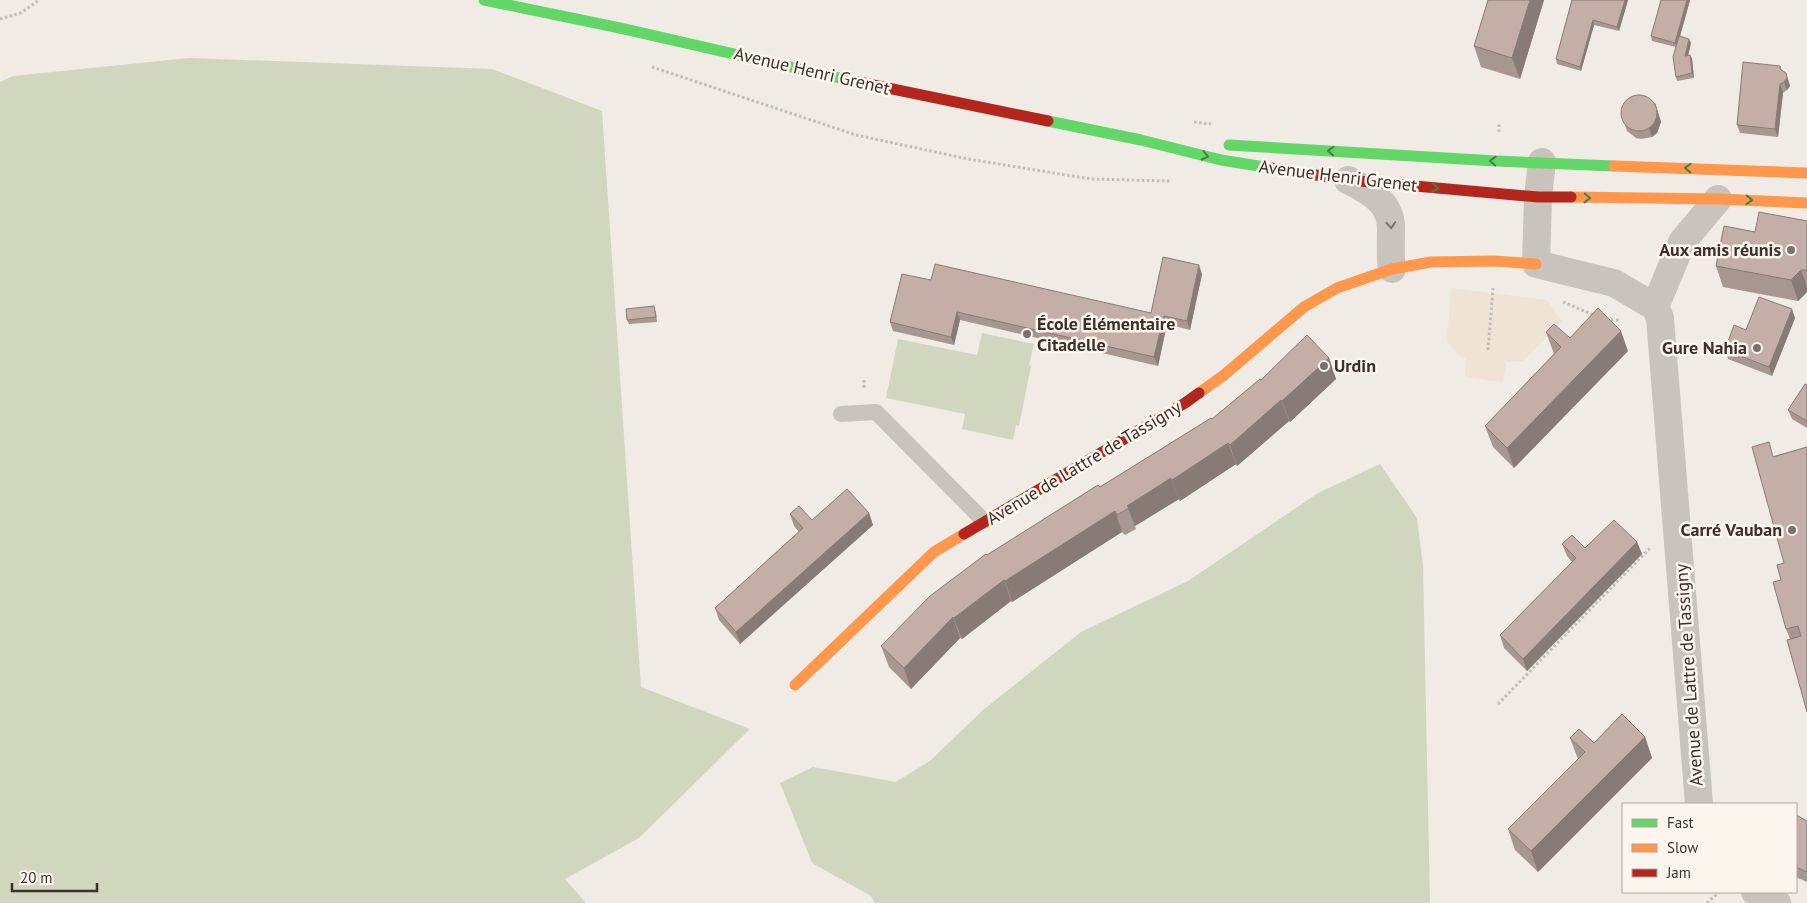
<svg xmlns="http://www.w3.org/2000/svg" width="1807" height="903" font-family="'PT Sans',sans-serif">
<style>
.green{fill:#d1d6bf}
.plaza{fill:#eee3d5}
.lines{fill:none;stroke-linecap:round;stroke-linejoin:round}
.path{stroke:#c2bbb6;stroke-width:3;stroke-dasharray:2.5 2.5;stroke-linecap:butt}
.lane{stroke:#c9c3be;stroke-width:16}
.street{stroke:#c9c3be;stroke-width:28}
.fast{stroke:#63d668;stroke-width:11}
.slow{stroke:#ff974d;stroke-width:11}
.jam{stroke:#b3261e;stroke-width:11}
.wall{fill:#a89690}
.shaded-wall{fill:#887a75}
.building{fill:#c3afa7;stroke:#887a75}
.oneway{stroke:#4d7b46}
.oneway2{stroke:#7b726d}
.poi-dot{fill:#7a716c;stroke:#fbf5ee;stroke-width:2}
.labels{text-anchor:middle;stroke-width:5;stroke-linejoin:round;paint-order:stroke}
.street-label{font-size:18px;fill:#3b302b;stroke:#fbf5ee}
.poi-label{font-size:18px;font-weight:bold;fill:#3b302b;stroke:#fbf5ee;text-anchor:end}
</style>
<rect width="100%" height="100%" fill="#f0ebe5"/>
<!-- green -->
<path class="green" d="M189,58l303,11 110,42 39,576 109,42 -111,109 -74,41 21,24h-586v-821l13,-6z
M982,333l52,11 -5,21 2,1 -12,60 -3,-1 -3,15 -51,-11 3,-15 -79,-16 12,-59 79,16z
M1380,464l37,54 6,48 7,337h-555l-4,-7 -59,-33 -32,-80 33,-16 83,15 35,-22 52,-50 98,-78 107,-51 130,-88z"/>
<!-- plaza -->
<path class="plaza" d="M1451,288l96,12 15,21 -39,40 -17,1 -3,20 -38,-5 1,-19 -7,-2 -12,-15z"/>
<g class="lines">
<!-- path -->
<path class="path" d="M0,19l21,-6 18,-13
M652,67l204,68 112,24 123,20 80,2
M1194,122l17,2
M1499,132v-9
M1563,302l33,14
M1606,320h14
M1488,350l5,-62
M864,380v10
M1498,704l153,-157
M1707,903l12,-11"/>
<!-- lane -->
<path class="lane" d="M841,414l35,-2 108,109"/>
<!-- street -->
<path class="street" d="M1542,162l-4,35 -2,67 78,19 41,24 5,11 39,486
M1348,180c21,11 44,22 43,50 0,13 -1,26 1,39
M1655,307l27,-65 36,-43
M1755,892l22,11"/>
<!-- fast -->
<path class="fast" d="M484,0l136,28 224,51
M1048,121l93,19 80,20 50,8
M1229,145l267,16 118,5"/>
<!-- slow -->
<path class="slow" d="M1614,166l193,7
M1571,197l147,2 89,4
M1199,393l25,-18 80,-68 33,-19 55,-19 39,-7 63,-1 42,3
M795,685l139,-133 30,-18"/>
<!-- jam -->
<path class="jam" d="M844,79l204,42
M1271,168l77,12 190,17h33
M964,534l221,-131 14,-10"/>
</g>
<!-- wall -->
<path class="wall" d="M1544,0l-24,79 -39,-12 -7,-21z
M1572,0h56l-9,31 -25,-6 -13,46 -24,-7 -1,-5z
M1690,0l-10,36 11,7 -3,12h2l2,4 2,19 -17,3 -1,-4v-30l-24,-6 -1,-5z
M1780,66l2,4 4,3 4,13 -3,4 -4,3 -5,44 -38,-4 -3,-8z
M1655,103l6,19 -4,11 -5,4 -11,2 -5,-1 -9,-7 -3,-9z
M1807,221v71l-9,9 -75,-14 -7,-21 39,-34z
M1202,274l-12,56 -23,-6 -9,42 -198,-46 -6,25 -61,-14 -3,-9 41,-42 220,33z
M656,311l1,11 -28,2 -2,-4z
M1795,318l-23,58 -44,-17 -3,-9 21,-20z
M1546,332l82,19 -114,117 -21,-21 -8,-21 69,-72z
M1329,358l7,21 -46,43 -1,-1 -52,45 -1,-2 -56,37 -1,-2 -44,27 1,3 -11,6 -3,-3 -110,70 -1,-1 -49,38 -2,-1 -49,51 -22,-22 -8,-21 106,-91 225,-136z
M1807,385v43l-15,-9 -4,-9z
M1807,447v265l-17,-73 -4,-10 -5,-49 3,-17 -10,-107z
M869,513l4,12 -133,119 -21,-24 -4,-12 84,-76 -5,-6 -4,-12 22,6z
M1637,542l5,12 -115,117 -23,-23 -4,-13 72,-73 -5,-6 -5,-12 23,4z
M1645,737l7,21 -114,114 -23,-22 -7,-21 70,-70 -8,-21 24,5z
M1796,815l11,6v61l-11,-5z"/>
<!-- shaded-wall -->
<path class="shaded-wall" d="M1530,0h14l-24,79 -8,-21z
M1625,0h3l-9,31 -2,-4z
M1687,0h3l-13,47 -2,-4z
M1593,20l1,5 -13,46 -1,-4z
M1689,39l2,4 -4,17 -2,-4z
M1690,55l2,4 2,19 -2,-5z
M1786,73l4,13 -3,4 -3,-8z
M1780,84l3,9 -5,44 -3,-8z
M1655,103l6,19 -4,11 -5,4 -3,-9z
M1199,265l3,9 -12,56 -3,-9z
M1801,270l6,17v5l-9,9 -7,-21z
M1792,309l3,9 -23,58 -3,-9z
M957,312l3,8 -6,25 -3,-8z
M1164,316l3,8 -9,42 -4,-9z
M1621,331l7,20 -114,117 -7,-20z
M1329,358l7,21 -46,43 -8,-21z
M1281,400l8,21 -52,45 -7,-21z
M1228,443l8,21 -56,37 -8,-21z
M1171,478l8,21 -44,27 -8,-20z
M1115,511l7,21 -110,70 -7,-21z
M869,513l4,12 -133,119 -4,-12z
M1637,542l5,12 -115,117 -4,-12z
M1004,580l7,21 -49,38 -8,-21z
M953,617l7,21 -49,51 -7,-21z
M1645,737l7,21 -114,114 -7,-21z"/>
<!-- building -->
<path class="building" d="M1488,0h42l-18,58 -38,-12z
M1572,0h53l-8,27 -24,-7 -13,47 -24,-8z
M1661,0h26l-12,43 -24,-7z
M1679,36l10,3 -4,17 5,-1 2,18 -16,4 -3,-20z
M1743,62l37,4v3l6,4 1,5 -3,4 -4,2 -5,45 -38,-4z
M1621 113a18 18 0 1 1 36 0a18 18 0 1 1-36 0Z
M1759,212l48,9v49h-6l-10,10 -75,-14 8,-40 31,6z
M1163,257l36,8 -12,56 -23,-5 -10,41 -197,-45 -6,25 -61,-15 12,-48 29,6 4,-16 216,49z
M1759,297l33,12 -23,58 -44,-17 9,-25 12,5z
M654,306l2,11 -29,3 -1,-11z
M1598,308l23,23 -114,117 -22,-22 76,-79 -15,-15 8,-8 16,14z
M1307,335l22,23 -47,43 -1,-1 -51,45 -2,-2 -56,37 -1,-2 -44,28 2,2 -12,7 -2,-4 -110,70 -1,-1 -50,38 -1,-1 -49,51 -23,-22 49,-50 56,-42 1,1 111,-70 2,2 111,-69 1,1 48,-40 1,1z
M1805,384l2,1v36l-19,-11z
M1769,442l4,15 34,-10v265l-20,-72 14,-4 -3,-10 -12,3 -13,-47 8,-2 -4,-15 7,-2 -32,-116z
M847,489l22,24 -133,119 -21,-24 88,-80 -13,-14 9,-8 13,14z
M1614,520l23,22 -114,117 -23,-24 76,-77 -14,-14 10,-9 13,13z
M1622,714l23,23 -114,114 -23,-22 77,-77 -15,-14 9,-9 15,14z
M1796,815l11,6v51l-11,-5z"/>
<!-- one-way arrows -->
<defs><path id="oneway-chevron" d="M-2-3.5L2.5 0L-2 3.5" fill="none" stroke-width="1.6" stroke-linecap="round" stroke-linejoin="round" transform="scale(1.25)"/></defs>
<g class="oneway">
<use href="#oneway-chevron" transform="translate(1331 151) rotate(-177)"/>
<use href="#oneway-chevron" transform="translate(1205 156) rotate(13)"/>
<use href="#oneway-chevron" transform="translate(1493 161) rotate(-177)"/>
<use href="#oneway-chevron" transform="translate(1688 168) rotate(-178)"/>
<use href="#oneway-chevron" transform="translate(1435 188) rotate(5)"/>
<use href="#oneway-chevron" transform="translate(1587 198) rotate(1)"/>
<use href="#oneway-chevron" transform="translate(1749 200) rotate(2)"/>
</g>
<use class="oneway2" href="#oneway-chevron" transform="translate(1391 225) rotate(86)"/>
<!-- markers -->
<g class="poi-dot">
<circle cx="1791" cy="250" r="5"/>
<circle cx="1027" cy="334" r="5"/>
<circle cx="1757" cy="348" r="5"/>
<circle cx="1324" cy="366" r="5"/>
<circle cx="1792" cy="530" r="5"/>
</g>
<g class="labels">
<!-- street labels -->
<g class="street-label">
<text transform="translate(812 71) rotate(13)" y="6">Avenue Henri Grenet</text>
<text transform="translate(1338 176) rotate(7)" y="6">Avenue Henri Grenet</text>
<text transform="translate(1084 463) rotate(-31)" y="6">Avenue de Lattre de Tassigny</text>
<text transform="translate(1689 675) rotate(-94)" y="6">Avenue de Lattre de Tassigny</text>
</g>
<!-- poi labels -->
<g class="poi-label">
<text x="1781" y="256">Aux amis réunis</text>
<text x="1037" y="330" text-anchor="start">École Élémentaire<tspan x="1037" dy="21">Citadelle</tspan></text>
<text x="1747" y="354">Gure Nahia</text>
<text x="1334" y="372" text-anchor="start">Urdin</text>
<text x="1782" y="536">Carré Vauban</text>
</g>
</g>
<!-- legend -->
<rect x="1622" y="803" width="175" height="90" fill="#fbf5ee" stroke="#aea6a0"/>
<rect x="1632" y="819" width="25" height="8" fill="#63d668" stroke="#aea6a0"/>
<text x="1667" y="828" font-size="15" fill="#3b302b">Fast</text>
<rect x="1632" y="844" width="25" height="8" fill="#ff974d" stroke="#aea6a0"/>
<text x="1667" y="853" font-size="15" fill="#3b302b">Slow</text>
<rect x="1632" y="869" width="25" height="8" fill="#b3261e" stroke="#aea6a0"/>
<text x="1667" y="878" font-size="15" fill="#3b302b">Jam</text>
<!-- scale -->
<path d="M12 883v8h85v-8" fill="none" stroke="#3b302b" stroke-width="2.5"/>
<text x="20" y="883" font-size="15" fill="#3b302b" stroke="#fbf5ee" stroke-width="4" paint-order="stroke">20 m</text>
</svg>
